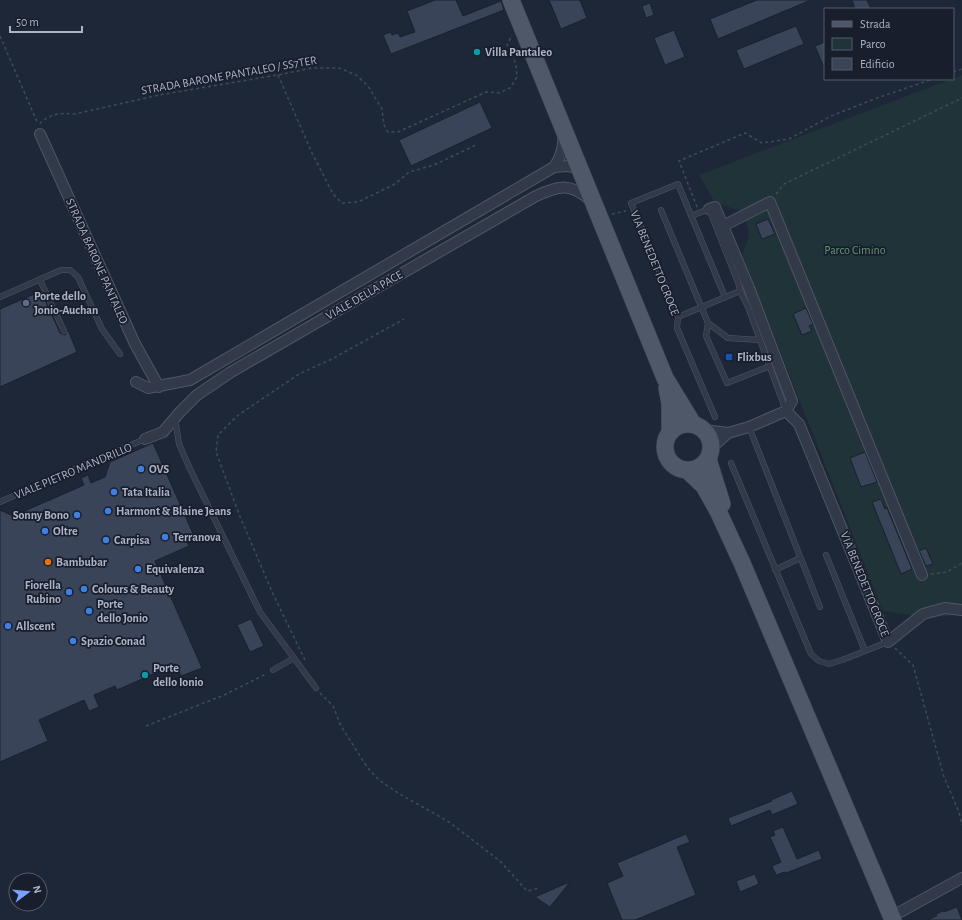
<svg xmlns="http://www.w3.org/2000/svg" width="962" height="920" font-family="'Alegreya Sans',sans-serif">
<style>
.green{fill:#203338}
.building{fill:#3a4458;stroke:#1a202e}
.lines{fill:none;stroke-linecap:round;stroke-linejoin:round}
.service-casing{stroke:#4f5666;stroke-width:6}
.minor-casing{stroke:#4f5666;stroke-width:12}
.primary-casing{stroke:#3b4251;stroke-width:18}
.path{stroke:#3b4f53;stroke-width:1.5;stroke-dasharray:3 3;stroke-linecap:butt}
.service{stroke:#323948;stroke-width:5}
.minor{stroke:#323948;stroke-width:10}
.primary{stroke:#4f5868;stroke-width:17}
.culture-dot{fill:#0f9aa8;stroke:#181e2c;stroke-width:1.5}
.service-dot{fill:#5c6f8a;stroke:#181e2c;stroke-width:1.5}
.transit-dot{fill:#1a4fb4;stroke:#181e2c;stroke-width:1.5}
.shop-dot{fill:#3f7fe0;stroke:#181e2c;stroke-width:1.5}
.food-dot{fill:#e8710a;stroke:#181e2c;stroke-width:1.5}
.labels{text-anchor:middle;stroke-width:3.5;stroke-linejoin:round;paint-order:stroke}
.poi-label{font-size:12px;font-weight:bold;fill:#acb3c5;stroke:#181e2c;text-anchor:start}
.street-label{font-size:12px;fill:#acb3c5;stroke:#181e2c}
.park-label{font-size:12px;fill:#639673;stroke:#181e2c}
</style>
<rect width="100%" height="100%" fill="#1e2737"/>
<!-- green -->
<path class="green" d="M962,75v539l-32,4 -47,-7 -141,-356 7,-19 -4,-24 -30,-9 -16,-28z"/>
<!-- building -->
<path class="building" d="M435,0h21l7,16 38,-15 3,9 -113,44 -8,-19 8,-3 1,3 6,-2 2,4 15,-5 -8,-21z
M549,0h31l7,18 -26,11z
M757,0h54l-93,39 -8,-20z
M852,0h15l4,9h-16z
M650,3l4,12 -8,3 -4,-12z
M796,26l8,18 -60,25 -8,-19z
M674,30l11,27 -20,8 -11,-27z
M825,42v28l-10,-24z
M480,102l12,26 -81,38 -12,-26z
M768,219l7,15 -13,5 -6,-15z
M41,291l19,42 5,2 3,-5 9,22 -77,35v-78z
M806,308l7,16 -4,2 3,5 -10,4 -9,-21z
M153,443l42,95 -8,4 2,4 -34,15 47,107 -21,8 -5,-12 -59,26 -2,-4 -21,9 5,12 -10,4 -5,-11 -45,20 9,21 -48,21v-252l13,6 71,-31 -3,-7 7,-3 3,8 14,-6 5,-15z
M865,452l12,30 -16,5 -11,-29z
M881,499l4,10 2,-1 25,61 -11,5 -29,-72z
M926,548l7,16 -7,2 -7,-15z
M251,619l13,27 -14,6 -13,-27z
M792,791l6,13 -26,11 -2,-5 -39,16 -3,-8 44,-17 -1,-1z
M783,827l14,32 22,-9 3,9 -36,14 -1,-1 -9,3 -4,-9 9,-4 -11,-25 5,-2 -2,-4z
M686,834l4,8 -13,5 19,48 -61,25h-13l-15,-37 16,-7 -6,-13z
M755,874l4,10 -19,8 -4,-11z
M570,882l-20,25 -15,-10 25,-11z
M957,907l5,13h-35l10,-4 -1,-2 7,-3 1,1z"/>
<g class="lines">
<!-- service casing -->
<g class="service-casing">
<path id="service" d="M661,210l47,113 20,15 32,2
M691,216l18,-7 30,76 1,6 8,16 38,104
M40,280l24,51
M0,297l61,-27h9l8,7 24,52 18,25
M678,317l62,-26
M708,323l-2,13 21,47 43,-17
M715,417l-38,-89 1,-11 -47,-114 47,-19 47,113
M175,418l4,26 11,25 70,143 56,76
M749,427l71,180
M731,463l80,191 8,7 10,3 13,-4 46,-18
M0,502l46,-21 99,-42
M826,555l39,96
M775,570l25,-12
M273,670l21,-12"/>
</g>
<!-- minor casing -->
<g class="minor-casing">
<path id="minor" d="M40,134l95,210 24,43
M554,167l14,-1 12,3
M723,226l47,-24 152,373
M136,382l12,6 42,-8 364,-213c7,-10 10,-19 9,-31
M786,411l13,13 89,218 35,-28 22,-6 17,2
M704,430l24,3 21,-6 37,-16 6,-10 -43,-113 -34,-81 -6,2
M145,439l18,-7 17,-20 17,-17 34,-23 305,-176c22,-10 34,-14 54,4
M711,448l17,-15
M891,917l71,-39"/>
</g>
<!-- primary casing -->
<g class="primary-casing">
<path id="primary" d="M511,0l154,378 28,46
M667,388l3,16v28
M665 447a23 23 0 1 1 46 0a23 23 0 1 1-46 0Z
M708,459l14,45
M687,470l17,16 14,25 24,52 151,357"/>
</g>
<!-- path -->
<path class="path" d="M0,36l38,88
M953,72l9,-3
M278,75l34,78 21,41 9,9 16,-1 37,-18 14,-12 25,-7 44,-21
M40,124l1,-2c12,-9 19,-9 34,-8l84,-19 119,-20 34,-7h27l17,7 12,11 14,23 2,16 4,7h10l88,-40 13,1 11,-5 7,-11 -1,-13 -9,-19 5,-10
M776,194l8,-10 178,-86
M697,207l-18,-46 66,-28 17,10 27,-4 42,-23 46,-18 56,-19
M612,214l14,-3
M931,574l16,-2 15,-9
M895,648l18,17 31,112 15,35 3,13
M305,660l-32,-66 -34,-80 -23,-62 2,-17 19,-19 62,-42 33,-15 72,-40
M320,693l13,13 8,20 26,41 12,13 19,13 51,29 51,39 27,30 13,-3
M146,726l78,-31 42,-21"/>
<!-- service -->
<use href="#service" class="service"/>
<!-- minor -->
<use href="#minor" class="minor"/>
<!-- primary -->
<use href="#primary" class="primary"/>
</g>
<!-- markers -->
<g class="culture-dot">
<circle cx="477" cy="52" r="4"/>
<circle cx="145" cy="675" r="4"/>
</g>
<circle class="service-dot" cx="26" cy="303" r="4"/>
<rect class="transit-dot" x="725" y="353" width="8" height="8" rx="2"/>
<g class="shop-dot">
<circle cx="141" cy="469" r="4"/>
<circle cx="114" cy="492" r="4"/>
<circle cx="108" cy="511" r="4"/>
<circle cx="77" cy="515" r="4"/>
<circle cx="45" cy="531" r="4"/>
<circle cx="165" cy="537" r="4"/>
<circle cx="106" cy="540" r="4"/>
<circle cx="138" cy="569" r="4"/>
<circle cx="84" cy="589" r="4"/>
<circle cx="69" cy="592" r="4"/>
<circle cx="89" cy="611" r="4"/>
<circle cx="8" cy="626" r="4"/>
<circle cx="73" cy="641" r="4"/>
</g>
<circle class="food-dot" cx="48" cy="562" r="4"/>
<g class="labels">
<!-- poi labels -->
<g class="poi-label">
<text x="485" y="56">Villa Pantaleo</text>
<text x="34" y="300">Porte dello<tspan x="34" dy="14">Jonio-Auchan</tspan></text>
<text x="737" y="361">Flixbus</text>
<text x="149" y="473">OVS</text>
<text x="122" y="496">Tata Italia</text>
<text x="116" y="515">Harmont &amp; Blaine Jeans</text>
<text x="69" y="519" text-anchor="end">Sonny Bono</text>
<text x="53" y="535">Oltre</text>
<text x="173" y="541">Terranova</text>
<text x="114" y="544">Carpisa</text>
<text x="56" y="566">Bambubar</text>
<text x="146" y="573">Equivalenza</text>
<text x="61" y="589" text-anchor="end">Fiorella<tspan x="61" dy="14">Rubino</tspan></text>
<text x="92" y="593">Colours &amp; Beauty</text>
<text x="97" y="608">Porte<tspan x="97" dy="14">dello Jonio</tspan></text>
<text x="16" y="630">Allscent</text>
<text x="81" y="645">Spazio Conad</text>
<text x="153" y="672">Porte<tspan x="153" dy="14">dello Ionio</tspan></text>
</g>
<!-- street labels -->
<g class="street-label">
<text transform="translate(229 75) rotate(-10)" y="4">STRADA BARONE PANTALEO / SS7TER</text>
<text transform="translate(97 261) rotate(66)" y="4">STRADA BARONE PANTALEO</text>
<text transform="translate(655 263) rotate(68)" y="4">VIA BENEDETTO CROCE</text>
<text transform="translate(364 295) rotate(-30)" y="4">VIALE DELLA PACE</text>
<text transform="translate(73 471) rotate(-23)" y="4">VIALE PIETRO MANDRILLO</text>
<text transform="translate(865 584) rotate(68)" y="4">VIA BENEDETTO CROCE</text>
</g>
<!-- park labels -->
<g class="park-label">
<text x="855" y="254">Parco Cimino</text>
</g>
</g>
<!-- legend -->
<rect x="824" y="8" width="130" height="72" fill="#181e2c" stroke="#535a69"/>
<rect x="832" y="21" width="20" height="6" fill="#4f5868" stroke="#535a69"/>
<text x="860" y="28" font-size="12" fill="#acb3c5">Strada</text>
<rect x="832" y="38" width="20" height="12" fill="#203338" stroke="#535a69"/>
<text x="860" y="48" font-size="12" fill="#acb3c5">Parco</text>
<rect x="832" y="58" width="20" height="12" fill="#3a4458" stroke="#535a69"/>
<text x="860" y="68" font-size="12" fill="#acb3c5">Edificio</text>
<!-- north arrow -->
<g transform="translate(28 892) rotate(74)"><circle r="19" fill="#181e2c" stroke="#535a69"/>
<path d="M0-3L7 15L0 10L-7 15Z" fill="#79a0fd"/>
<text y="-6" font-size="11" font-weight="bold" text-anchor="middle" fill="#acb3c5">N</text>
</g>
<!-- scale -->
<path d="M10 26v6h72v-6" fill="none" stroke="#acb3c5" stroke-width="2"/>
<text x="16" y="26" font-size="12" fill="#acb3c5" stroke="#181e2c" stroke-width="3" paint-order="stroke">50 m</text>
</svg>
